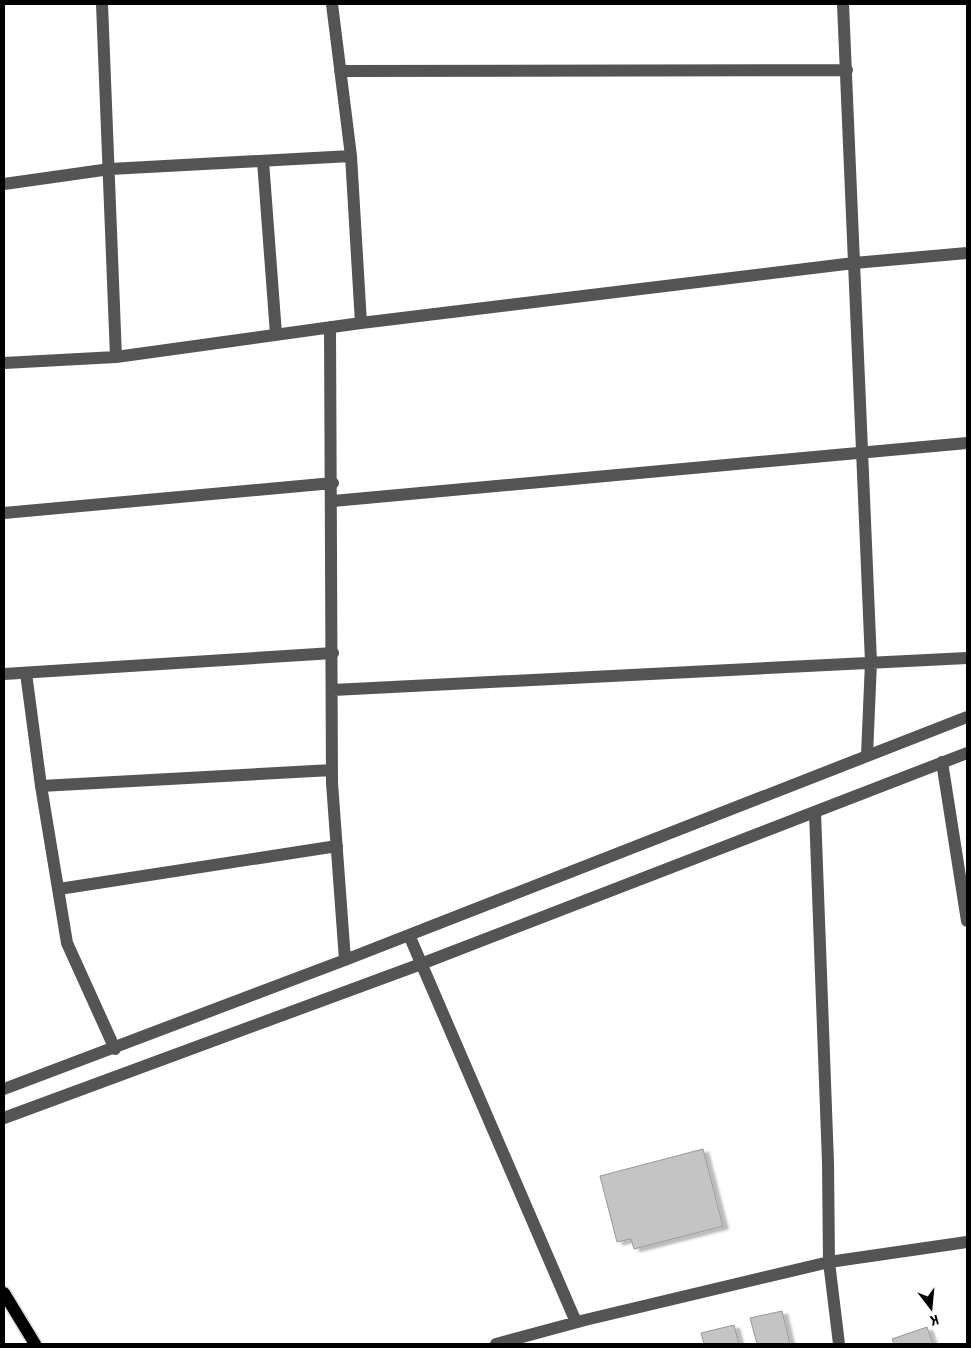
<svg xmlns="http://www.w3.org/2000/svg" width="971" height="1348" font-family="'Titillium Web',sans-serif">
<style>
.building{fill:#c4c4c4;stroke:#989898;filter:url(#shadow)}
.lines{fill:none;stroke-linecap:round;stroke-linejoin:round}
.major-casing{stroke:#dbdbdb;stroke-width:15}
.minor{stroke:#545454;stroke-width:12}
.major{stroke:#000;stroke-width:12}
</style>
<defs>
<filter id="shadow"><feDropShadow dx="5.5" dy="3" stdDeviation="1" flood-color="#0004"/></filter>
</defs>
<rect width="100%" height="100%" fill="#fff"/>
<!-- building -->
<path class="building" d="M703,1149l20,77 -89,23 -3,-10 -14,3 -17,-66z
M782,1311l8,33h-33l-7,-26z
M734,1325l5,19h-35l-3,-11z
M927,1327l6,17h-39l-2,-5z"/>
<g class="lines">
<!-- major casing -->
<g class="major-casing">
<path id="major" d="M4,1293l31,51"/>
</g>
<!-- minor -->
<path class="minor" d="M102,4l14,353
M332,4l19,152 10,167
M843,4l28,658 -4,93
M340,71l507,-1
M263,161l13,173
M4,184l106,-15 241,-13
M330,327l2,456 13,177
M4,363l112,-6 245,-34 493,-60 113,-10
M333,501l634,-58
M4,513l329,-30
M26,673l15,113 26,157 48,106
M4,674l329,-21
M333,690l634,-32
M942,762l25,159
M41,786l291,-16
M815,812l13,351 1,99 10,82
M59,889l278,-43
M409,935l167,387
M4,1089l341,-129 622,-243
M4,1118l417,-154 546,-211
M496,1344l89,-24 244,-58 138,-20"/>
<!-- major -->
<use href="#major" class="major"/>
</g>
<!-- border -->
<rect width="971" height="1348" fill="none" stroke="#000000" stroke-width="10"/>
<!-- north arrow -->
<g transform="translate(931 1308) rotate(164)" stroke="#ffffff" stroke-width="4" paint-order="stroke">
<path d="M0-4L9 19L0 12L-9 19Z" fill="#000000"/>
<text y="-8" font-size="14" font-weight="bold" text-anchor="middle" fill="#000000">K</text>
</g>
</svg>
